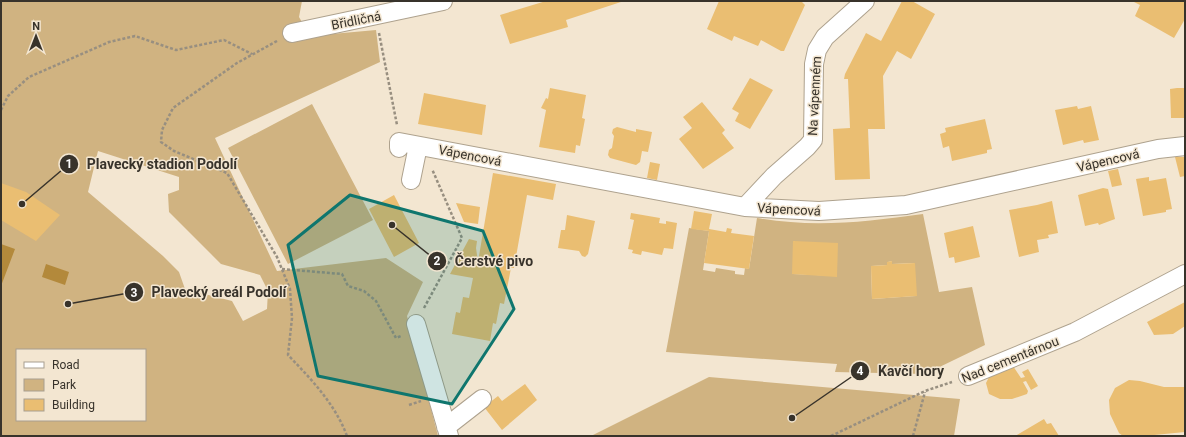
<svg xmlns="http://www.w3.org/2000/svg" width="1186" height="437" font-family="Roboto,sans-serif">
<style>
.green{fill:#d0b381;fill-rule:evenodd}
.water{fill:#b3893b}
.building{fill:#eabe72}
.lines{fill:none;stroke-linecap:round;stroke-linejoin:round}
.minor-casing{stroke:#aea28e;stroke-width:20}
.path{stroke:#988f80;stroke-width:2.5;stroke-dasharray:3 2;stroke-linecap:butt}
.minor{stroke:#fff;stroke-width:18}
.marked{fill:#0f766e;fill-opacity:0.2;stroke:#0f766e;stroke-width:3;stroke-linejoin:round}
.labels{text-anchor:middle;stroke-width:3;stroke-linejoin:round;paint-order:stroke}
.street-label{font-size:13px;fill:#38332b;stroke:#f3e6d1}
.leader{fill:none;stroke:#38332b;stroke-width:1.5}
.callout-dot{fill:#38332b;stroke:#f3e6d1;stroke-width:1.5}
.mark-label{font-size:12px;text-anchor:middle;font-weight:bold;fill:#fff}
.callout-label{font-size:14px;text-anchor:middle;font-weight:bold;fill:#38332b;stroke:#f3e6d1;stroke-width:3;stroke-linejoin:round;paint-order:stroke}
</style>
<rect width="100%" height="100%" fill="#f3e6d1"/>
<!-- green -->
<path class="green" d="M1,1h301l-3,16 11,19 66,-6 4,32 -165,76 62,133 109,-13 37,24 -16,34 31,120h-437zM98,151l81,26v13l-11,4 1,18 52,52 39,11 8,16 -1,18 -24,12 -11,-20 -47,-12 -6,-17 -16,-16 -75,-64zM17,350h128v70h-128z
M312,104l61,116 -85,44 -60,-116z
M923,214l16,78 33,-5 13,58 -60,29 -90,-2 2,-8 -171,-12 23,-124 20,3 -6,39 12,2 1,-4 19,3v3l9,1 1,-7 4,1 8,-51c56,10 109,4 166,-4zM794,241l43,35 -44,-2zM892,261v3l22,-1 2,33 -44,3 -1,-33 16,-1 1,-3z
M709,377l251,22 -6,37h-363z"/>
<!-- water -->
<path class="water" d="M1,244l14,5 -14,37z
M46,264l23,8 -4,13 -23,-8z"/>
<!-- building -->
<path class="building" d="M546,1h78l-58,19 2,7 -58,17 -10,-29z
M719,1h82l4,4 -21,46h-3l-20,-11 -3,6 -24,-10 -2,5 -25,-12z
M902,1h10l23,13 -24,45 -14,-8 -14,25 2,53h-17l2,50 -35,1 -2,-51 17,-1 -2,-49h-4l1,-5 21,-41 15,8z
M1132,1h53v18l-11,19 -39,-22 5,-11z
M750,78l23,12 -23,39 -15,-8 4,-8 -7,-4z
M550,88l36,7 -4,23 3,1 -5,27 -4,-1 -1,8 -36,-6 7,-37 -5,-2 5,-10 2,1z
M1177,88h8v30h-14l-1,-29z
M424,93l62,12 -4,30 -64,-11z
M702,102l23,28 -3,3 12,15 -31,21 -24,-30 13,-11 -9,-11z
M1077,106l1,3 13,-3 8,34 -15,3 -1,-3 -20,5 -8,-35z
M985,119l7,30 -5,1v3l-35,8 -3,-15 -6,2 -3,-14 6,-2 -1,-4z
M617,127l19,5v-3l16,3 -4,20 -6,-1 -2,11 -4,3 -26,-7 -2,-3 1,-5 3,-2 2,-12 -2,-3 1,-4z
M1175,157h10v19l-5,1z
M650,162l10,2 -3,16 -10,-2z
M1118,169l4,16 -10,2 -4,-16z
M493,173l63,11 -3,16 -26,-5 -13,73h-3l-7,36 -4,-1 -4,21 -3,-1 -3,18 -38,-7 4,-22 4,1 3,-16 6,1 4,-20 -23,-4 19,-35 8,2 -1,7 2,14z
M1149,177v4l17,-3 6,31 -6,1v2l-23,4 -7,-37z
M1,183l25,9 34,23 -24,26 -35,-21z
M1103,188l5,1 7,30 -16,6 -1,-2 -13,3 -7,-31z
M394,195l25,48 -25,14 -25,-48z
M1052,201l6,32 -10,2 1,3 -12,2 2,12 -20,5 -10,-47 28,-5z
M456,203l24,4 -2,17 -14,-2z
M694,211l18,3 -3,15 17,3 1,-4 5,1 -1,4 23,3 -5,33 -45,-6 5,-32 -18,-2z
M631,213l29,5 -1,5 7,1v-3l11,2 -4,26 -9,-1 -2,7 -20,-4 -1,4 -9,-2 1,-3 -5,-1 6,-29 -4,-1z
M567,215l28,6 -7,33 -3,3 -3,-1 -3,-5 -21,-3 3,-18h4z
M973,226l7,31 -25,6 -1,-6 -5,1 -5,-25z
M793,241l45,2 -1,34 -45,-3z
M892,261v3l23,-1 2,33 -45,3 -1,-33 16,-1v-3z
M1185,302v24l-12,8 -19,1 -7,-13z
M1013,366l8,12 4,-1 -3,-5 6,-3 10,17 -7,4 -5,-9 -3,1 5,9 -1,3 -15,5h-12l-11,-5 -3,-11 3,-6z
M1129,380l11,1 24,6h21v45l-41,4h-21l-4,-3 -9,-19 -1,-14 6,-12z
M525,384l12,16 -35,30 -18,-23 14,-11 4,5z
M1044,419l3,5 4,-1 8,13h-44z"/>
<g class="lines">
<!-- minor casing -->
<g class="minor-casing">
<path id="minor" d="M292,33l151,-32
M399,148v-6l346,65 74,4 87,-6 252,-56 27,-3
M411,180l7,-34
M745,207l29,-31 33,-29 6,-7 1,-76 3,-14 8,-13 40,-36
M416,324l33,112
M968,376l107,-44 110,-58
M446,427l36,-28"/>
</g>
<!-- path -->
<path class="path" d="M379,33l18,92
M277,41l-40,22 -64,45 -11,22 -1,12 13,9 53,22 50,84 13,32 2,29 -4,37c24,25 47,49 59,81
M1,110l7,-14 21,-19 80,-35 26,-6 41,14 48,-10 28,14
M282,269l60,5 6,12 16,5 12,10 20,37 5,-2
M424,308l38,-70 -30,-69
M409,405l12,-4
M831,436l94,-45 27,-9
M913,436l12,-44"/>
<!-- minor -->
<use href="#minor" class="minor"/>
</g>
<!-- marked area -->
<path class="marked" d="M350,195l133,36 31,78 -62,95 -134,-28 -30,-131z"/>
<g class="labels">
<!-- street labels -->
<g class="street-label">
<text transform="translate(356 20) rotate(-11)" y="5">Břidličná</text>
<text transform="translate(814 96) rotate(-87)" y="5">Na vápenném</text>
<text transform="translate(470 155) rotate(11)" y="5">Vápencová</text>
<text transform="translate(1108 160) rotate(-13)" y="5">Vápencová</text>
<text transform="translate(789 209) rotate(3)" y="5">Vápencová</text>
<text transform="translate(1010 359) rotate(-22)" y="5">Nad cementárnou</text>
</g>
</g>
<!-- callouts -->
<path class="leader" d="M22 204L69 164M392 225L437 261M68 304L134 292M792 418L860 371"/>
<g class="callout-dot">
<circle cx="22" cy="204" r="4"/>
<circle cx="392" cy="225" r="4"/>
<circle cx="68" cy="304" r="4"/>
<circle cx="792" cy="418" r="4"/>
<circle cx="69" cy="164" r="10"/>
<circle cx="437" cy="261" r="10"/>
<circle cx="134" cy="292" r="10"/>
<circle cx="860" cy="371" r="10"/>
</g>
<g class="mark-label">
<text x="69" y="168">1</text>
<text x="437" y="265">2</text>
<text x="134" y="297">3</text>
<text x="860" y="375">4</text>
</g>
<g class="callout-label">
<text x="162" y="169">Plavecký stadion Podolí</text>
<text x="494" y="266">Čerstvé pivo</text>
<text x="219" y="297">Plavecký areál Podolí</text>
<text x="911" y="376">Kavčí hory</text>
</g>
<!-- border -->
<rect width="1186" height="437" fill="none" stroke="#38332b" stroke-width="4"/>
<!-- legend -->
<rect x="16" y="349" width="130" height="72" fill="#f3e6d1" stroke="#a89e8f"/>
<rect x="24" y="362" width="20" height="6" fill="#ffffff" stroke="#a89e8f"/>
<text x="52" y="369" font-size="12" fill="#38332b">Road</text>
<rect x="24" y="379" width="20" height="12" fill="#d0b381" stroke="#a89e8f"/>
<text x="52" y="389" font-size="12" fill="#38332b">Park</text>
<rect x="24" y="399" width="20" height="12" fill="#eabe72" stroke="#a89e8f"/>
<text x="52" y="409" font-size="12" fill="#38332b">Building</text>
<!-- north arrow -->
<g transform="translate(36 36)" stroke="#f3e6d1" stroke-width="3" paint-order="stroke">
<path d="M0-3L7 15L0 10L-7 15Z" fill="#38332b"/>
<text y="-6" font-size="11" font-weight="bold" text-anchor="middle" fill="#38332b">N</text>
</g>
</svg>
